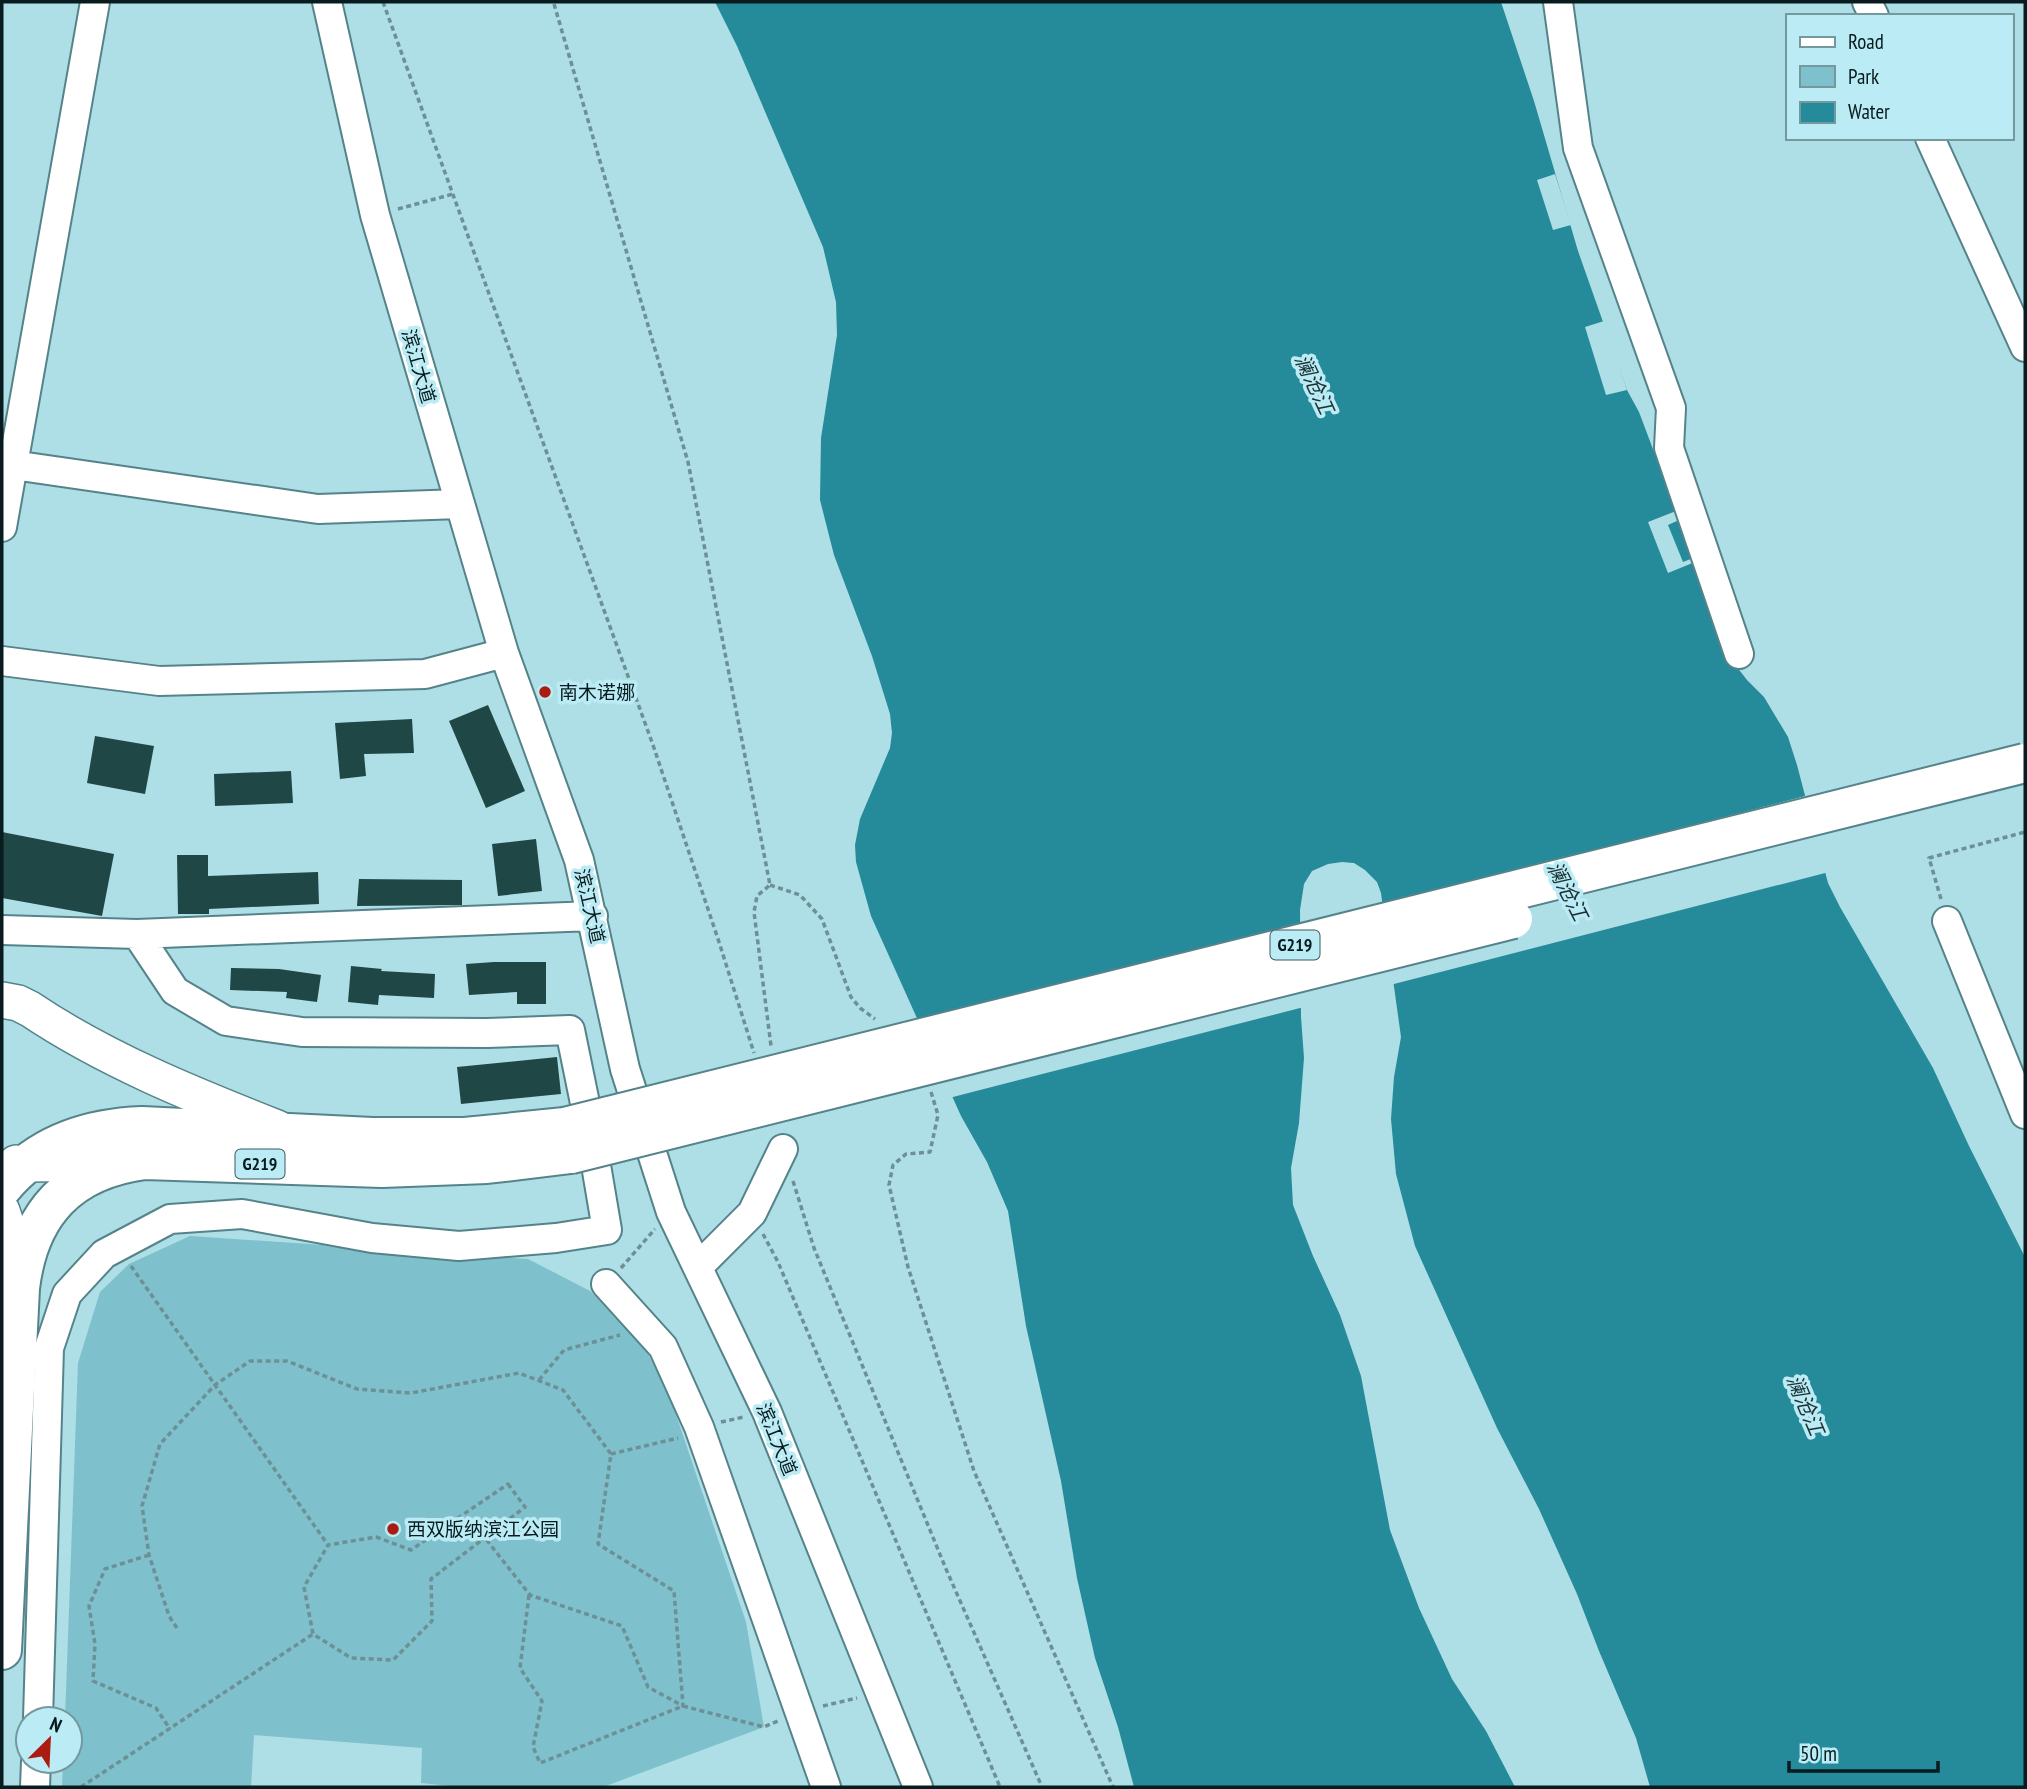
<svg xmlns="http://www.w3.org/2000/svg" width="2027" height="1789" font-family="'PT Sans Narrow','Noto Sans SC',sans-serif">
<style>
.green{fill:#7ec0cb}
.water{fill:#258a99}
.pier{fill:#aedee6}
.building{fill:#1f4745}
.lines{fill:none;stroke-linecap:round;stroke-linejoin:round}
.minor-casing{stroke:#55838a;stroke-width:32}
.major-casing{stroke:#55838a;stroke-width:38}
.highway-casing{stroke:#55838a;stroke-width:42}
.path{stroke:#6c9096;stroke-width:3.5;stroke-dasharray:5 3.5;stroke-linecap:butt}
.minor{stroke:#fff;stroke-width:28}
.major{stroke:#fff;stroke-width:35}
.highway{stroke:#fff;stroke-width:38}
.highway-bridge-casing{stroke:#55838a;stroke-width:42;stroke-linecap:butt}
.highway-bridge{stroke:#fff;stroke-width:38}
.poi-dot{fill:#ab1b11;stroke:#bbebf4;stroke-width:2.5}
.labels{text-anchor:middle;stroke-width:7;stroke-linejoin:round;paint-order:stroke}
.shield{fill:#bbebf4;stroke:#3e595e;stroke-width:2}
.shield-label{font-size:18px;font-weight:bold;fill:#081b1e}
.street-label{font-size:19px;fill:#081b1e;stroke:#bbebf4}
.poi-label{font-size:19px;fill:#081b1e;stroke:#bbebf4;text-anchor:start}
.water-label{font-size:21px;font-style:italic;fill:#1b3134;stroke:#bbebf4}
</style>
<rect width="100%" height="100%" fill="#aedee6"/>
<!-- green -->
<path class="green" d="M190,1236l338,23 62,32 47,44 30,53 79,234 18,105 -161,60h-142l-40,-4 1,-35 -168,-13 -3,52h-189l1,-26h7v-42h-5l13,-356 22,-71 29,-28z"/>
<!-- water -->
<path class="water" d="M715,2h786l33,99 44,150 49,139 12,22 94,250 14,18 17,17 24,40 9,28 31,118 12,24 93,161 36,78 56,111v530h-375l-14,-49 -37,-87 -22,-57 -38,-85 -42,-81 -82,-182 -19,-72 -5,-55 3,-42 7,-40 -20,-144 -4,-11 -12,-12 -11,-7 -12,-1 -14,2 -16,7 -8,13 -4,26 1,107 3,41 -5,65 -8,45 2,37 20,51 27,59 21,61 29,154 29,78 33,71 34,52 29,56h-381l-16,-60 -23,-69 -18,-80 -16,-97 -35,-155 -18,-115 -21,-49 -26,-46 -90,-200 -15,-54 -1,-17 5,-26 30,-71 2,-15 -2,-19 -18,-58 -38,-101 -14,-55 1,-62 16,-103 -1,-33 -13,-55 -86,-201z"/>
<!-- pier -->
<path class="pier" d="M1555,174l16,51 -18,5 -16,-50z
M1604,321l23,69 -21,5 -21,-68z
M1676,511l3,9 -11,5 15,37 10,-4 2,4 -27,11 -20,-51z
M1809,795l20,77 -439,113 -11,-79z
M1304,925v82l-355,91 -33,-74z"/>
<!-- building -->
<path class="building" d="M488,705l37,86 -39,17 -37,-87z
M412,719l2,34 -50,1 2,22 -26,3 -5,-56z
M95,736l59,10 -9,48 -58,-11z
M291,771l2,32 -78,3 -1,-32z
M2,832l112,22 -12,62 -100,-18z
M536,839l6,52 -44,5 -6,-52z
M177,855h31v21l110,-4 1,32 -110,5v5h-31z
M359,879l103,1v25l-105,1z
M494,962h52v42h-29v-12l-48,3 -3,-31z
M351,966l31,3 -1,2 54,3 -1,24 -55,-3 -1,10 -30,-3z
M231,968l48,1 42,6 -4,27 -31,-4 1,-6 -57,-2z
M557,1057l4,37 -100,10 -4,-37z"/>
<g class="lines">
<!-- minor casing -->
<g class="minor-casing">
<path id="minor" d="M327,2l48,213 129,438 75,207 46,209 46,143 96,200 151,375
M1558,2l20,146 93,260 -2,40 70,206
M1867,2l7,14
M1930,138l95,209
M13,465l305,44 142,-5
M2,527l93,-525
M2,661l157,20 266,-7 79,-21
M1947,921l78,193
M2,930l135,4 456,-18
M698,1267l54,-54 31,-64
M606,1284l57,63 36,80 127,360
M38,1719l11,-371 18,-54 37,-40 66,-35 72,-5 130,24 87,8 97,-8 51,-8 -19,-112 -18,-88 -83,3 -185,-1 -76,-11 -51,-30 -38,-57
M35,1787l1,-26"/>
</g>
<!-- major casing -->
<g class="major-casing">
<path id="major" d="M2,1000l16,3 12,6c76,51 163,86 247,119
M16,1163l8,1 96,-1
M2,1211l7,21 11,56"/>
</g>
<!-- highway casing -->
<g class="highway-casing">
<path id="highway" d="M2,1188c36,-44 85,-60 140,-62l230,11h93l100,-10
M2,1650l18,-362c9,-75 49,-118 125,-128l237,8 105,-4 84,-10"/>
</g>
<!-- path -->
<path class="path" d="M383,2l270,743 66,197 35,111
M554,4l134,458 82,423 -13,11 -3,16 17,134
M398,209l55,-15
M770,885l30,10 22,24 29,78 9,11 15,11
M1941,899l-12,-41 96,-26
M931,1092l7,23 -8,37 -24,2 -13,11 -4,20 19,82 66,204 139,316
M793,1181l21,67 132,321 96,218
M763,1234l15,28 222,525
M131,1266l197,279
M621,1268l34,-39
M539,1380l25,-30 56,-15
M721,1422l23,-5
M611,1454l67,-16
M508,1484l17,23 -94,72 1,42 -39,39 -42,-2 -38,-24 -9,-47 24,-42 48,-8 35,13z
M149,1555l-44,14 -16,37 6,38 -2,37 63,27 14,21
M529,1595l-9,73 22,33 -9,46 7,16 143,-57 81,21 16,-7
M177,1628l-8,-12 -20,-61 -7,-49 18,-62 55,-59 35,-24h37l70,28 54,4 108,-20 44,17 48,64 -13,90 76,47 9,115 -35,-19 -26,-61 -92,-31 -45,-57
M823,1706l34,-8
M81,1787l232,-153"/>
<!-- minor -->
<use href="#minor" class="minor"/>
<!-- major -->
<use href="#major" class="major"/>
<!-- highway -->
<use href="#highway" class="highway"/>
<!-- highway-bridge casing -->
<g class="highway-bridge-casing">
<path id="highway-bridge" d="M565,1127l1460,-364
M571,1154l942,-235"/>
</g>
<!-- highway-bridge -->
<use href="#highway-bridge" class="highway-bridge"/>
</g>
<!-- markers -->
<g class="poi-dot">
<circle cx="545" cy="692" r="7"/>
<circle cx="393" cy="1529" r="7"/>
</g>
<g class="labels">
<!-- shield labels -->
<g class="shield">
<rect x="1270.5" y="930.5" width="49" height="29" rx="5"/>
<rect x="235.5" y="1149.5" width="49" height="29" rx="5"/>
</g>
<g class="shield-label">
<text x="1295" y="951">G219</text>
<text x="260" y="1170">G219</text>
</g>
<!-- street labels -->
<g class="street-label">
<text transform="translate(419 366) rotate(74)" y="7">滨江大道</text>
<text transform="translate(590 906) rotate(77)" y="7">滨江大道</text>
<text transform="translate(777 1439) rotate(68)" y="7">滨江大道</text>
</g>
<!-- poi labels -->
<g class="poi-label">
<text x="559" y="699">南木诺娜</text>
<text x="407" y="1536">西双版纳滨江公园</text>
</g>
<!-- water labels -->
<g class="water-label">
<text transform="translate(1314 384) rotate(65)" y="7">澜沧江</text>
<text transform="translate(1567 891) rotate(63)" y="7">澜沧江</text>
<text transform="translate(1805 1405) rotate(67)" y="7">澜沧江</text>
</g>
</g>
<!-- border -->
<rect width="2027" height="1789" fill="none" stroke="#081b1e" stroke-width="7"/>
<!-- legend -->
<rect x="1786" y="14" width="228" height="126" fill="#bbebf4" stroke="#73989e" stroke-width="2"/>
<rect x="1800" y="37" width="35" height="10" fill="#ffffff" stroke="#73989e" stroke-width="2"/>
<text x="1848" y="49" font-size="21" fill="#081b1e">Road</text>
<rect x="1800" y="66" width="35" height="21" fill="#7ec0cb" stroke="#73989e" stroke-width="2"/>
<text x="1848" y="84" font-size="21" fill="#081b1e">Park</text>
<rect x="1800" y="102" width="35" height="21" fill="#258a99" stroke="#73989e" stroke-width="2"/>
<text x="1848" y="119" font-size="21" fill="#081b1e">Water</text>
<!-- north arrow -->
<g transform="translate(49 1740) rotate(24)"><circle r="33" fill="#bbebf4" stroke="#73989e" stroke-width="2"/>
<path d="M0-5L12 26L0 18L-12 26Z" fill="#ab1b11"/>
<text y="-10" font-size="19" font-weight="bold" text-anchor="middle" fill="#081b1e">N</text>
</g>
<!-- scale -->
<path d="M1789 1761v10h149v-10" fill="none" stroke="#081b1e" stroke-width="3.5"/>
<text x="1800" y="1761" font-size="21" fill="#081b1e" stroke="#bbebf4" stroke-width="5" paint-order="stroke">50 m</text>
</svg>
